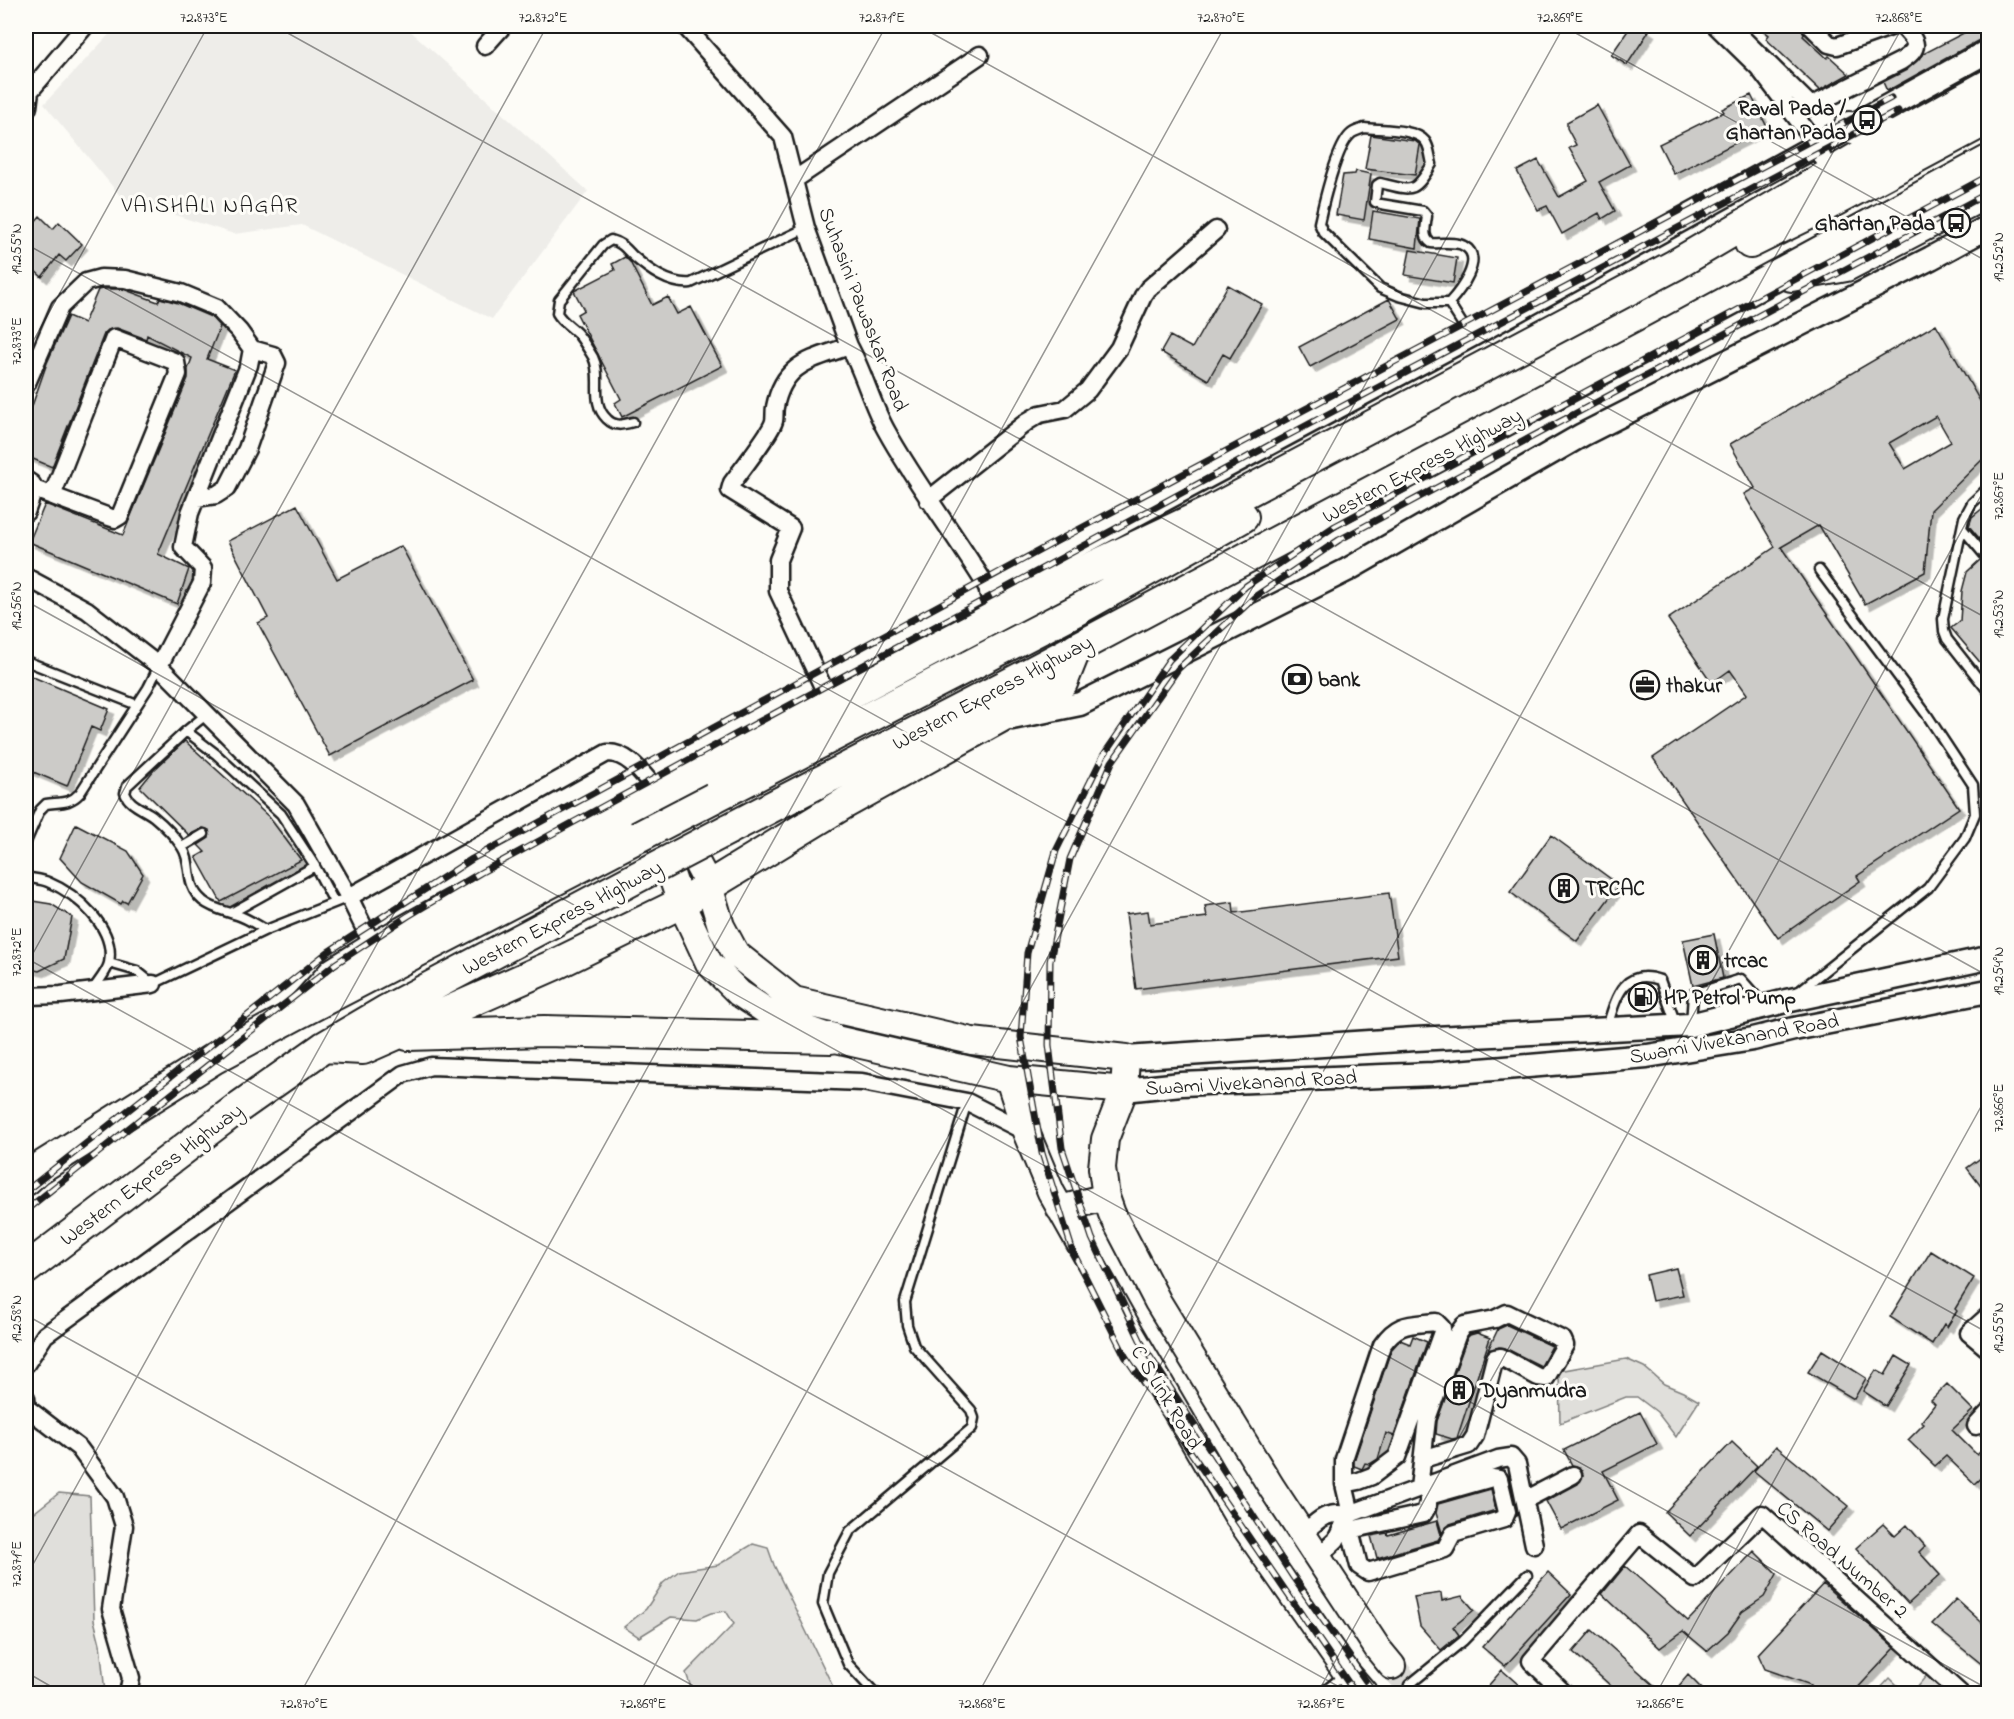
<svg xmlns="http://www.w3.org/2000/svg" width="2014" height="1719" font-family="'Indie Flower',sans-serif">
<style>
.built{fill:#eeede9}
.green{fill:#e0dfdb;stroke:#7e7e7c;stroke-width:1.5}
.building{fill:#cccbc8;stroke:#1c1c1c;stroke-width:1.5;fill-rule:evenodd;filter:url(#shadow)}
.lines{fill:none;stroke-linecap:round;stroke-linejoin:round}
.primary-tunnel{stroke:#dbdad6;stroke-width:26;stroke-dasharray:26 13;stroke-linecap:butt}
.lane-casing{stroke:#1c1c1c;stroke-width:13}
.street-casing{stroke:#1c1c1c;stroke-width:21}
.secondary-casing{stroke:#1c1c1c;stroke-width:27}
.primary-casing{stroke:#1c1c1c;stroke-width:30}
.highway-casing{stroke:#1c1c1c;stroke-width:34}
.path{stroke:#1c1c1c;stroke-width:4;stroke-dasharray:1.5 4.5;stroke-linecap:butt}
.lane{stroke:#fdfcf7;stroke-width:8}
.street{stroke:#fdfcf7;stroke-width:16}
.secondary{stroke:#fdfcf7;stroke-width:22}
.primary{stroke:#fdfcf7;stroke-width:26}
.highway{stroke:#fdfcf7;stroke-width:30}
.rail-casing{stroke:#1c1c1c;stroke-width:7}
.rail{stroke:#fdfcf7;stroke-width:4.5;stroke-dasharray:14;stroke-linecap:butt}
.highway-bridge-casing{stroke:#1c1c1c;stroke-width:34;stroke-linecap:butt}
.highway-bridge{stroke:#fdfcf7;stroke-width:30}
.ticks{fill:none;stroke:#1c1c1c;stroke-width:1.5;stroke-opacity:0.45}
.labels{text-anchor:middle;stroke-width:6;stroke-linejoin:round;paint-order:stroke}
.poi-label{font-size:21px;font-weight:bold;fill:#1c1c1c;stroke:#fdfcf7;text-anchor:start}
.street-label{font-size:21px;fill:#1c1c1c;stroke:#fdfcf7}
.neighbourhood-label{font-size:22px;letter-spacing:1.5px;fill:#1c1c1c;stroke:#fdfcf7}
.neatline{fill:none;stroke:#1c1c1c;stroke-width:2}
.ticks-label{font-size:15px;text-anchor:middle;fill:#1c1c1c}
</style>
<defs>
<filter id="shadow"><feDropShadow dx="5.5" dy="5.5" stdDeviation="0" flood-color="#0004"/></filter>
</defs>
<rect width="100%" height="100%" fill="#fdfcf7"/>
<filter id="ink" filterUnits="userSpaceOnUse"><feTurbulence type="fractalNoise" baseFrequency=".0167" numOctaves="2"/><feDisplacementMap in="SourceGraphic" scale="12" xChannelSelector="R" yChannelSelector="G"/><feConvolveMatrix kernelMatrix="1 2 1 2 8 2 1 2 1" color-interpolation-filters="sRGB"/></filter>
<g filter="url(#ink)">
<!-- built -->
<path class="built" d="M117,26h288l183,165 -96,128 -190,-94 -68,9 -112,-36 -78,-94z"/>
<!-- green -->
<path class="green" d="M1626,1359l18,8 20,17 19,8 16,9 -23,36 -19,-25 -20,-15h-11l-66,26 -1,-52z
M59,1493l31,3 4,124 6,24 5,49h-79v-174z
M753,1544l15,4 6,17 62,128h-143l-7,-20 48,-49 -8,-13 -15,2 -14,6 -26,-2 -32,20 -15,-10 22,-18 17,-26 16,-12 39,-6z
M1927,1675l24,18 -40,1z
M1890,1678l15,15h-29z"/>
<!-- building -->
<path class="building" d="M1631,26h10l8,5 -22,34 -16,-10z
M1758,26h43l3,8 -1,2 24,22 2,-2 20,18 -29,16 -54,-51 3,-4z
M1977,26h12v12l-8,1 -94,52 -4,-9 24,-12 16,-16z
M1751,95l16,32 -93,47 -15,-30 65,-32 -2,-3z
M1597,105l33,60 -31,17 16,29 -13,8 -3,-6 -37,21 -15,-28 -9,4 -21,-39 21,-11 21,37 29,-16 -19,-33 7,-3 -9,-17v-6z
M1371,135l44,6 5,4 -5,30 -50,-6z
M1356,171l15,3 -7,46 -28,-5 7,-40 12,-1z
M1373,211l47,8 -3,29 -48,-9z
M40,216l13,13 6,-7 23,22 -16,17 -7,-6 -17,22 -16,-14v-31z
M1410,250l47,8 -4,25 -48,-8z
M625,257l5,5 22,43 16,-8 9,17 14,-7 31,59 -100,51 -7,-14 6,-4 -44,-85 7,-4 -10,-19 41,-21 -3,-6z
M1228,285l34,19 -32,54 -7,-4 -15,26 -47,-28 9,-16 22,12z
M102,289h21l35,13 2,-4 18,5 33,14 9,10 -13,32 28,11 -77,184 31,15 -12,35 -148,-62 16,-38 78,31 65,-157v-9l4,-11 -45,-23 -1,4 -29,-11 -9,2 -4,4 -52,133 -26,-11v-33l21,-60 21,-47 16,7 14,-33z
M1389,299l11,20 -90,48 -11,-20z
M1936,324l53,93v36l-58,57 -6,62 -60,32 -46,-79 -38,22 178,261 -102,68 3,5 -82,57 -125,-180 94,-64 -17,-24 -18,13 -44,-64 107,-72 -31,-53 11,-6 -25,-44zM1936,416l15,26 -46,27 -16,-26z
M1989,503v47l-20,-24 3,-9z
M297,505l40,74 64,-33 72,134 -143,76 -72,-133 10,-5 -40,-77z
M1980,560l9,5v108l-38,-45 9,-7 2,-30 5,-19z
M26,674l83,35 -9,22 -9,-4 -24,59 -41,-17z
M185,741l84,76 32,43 -80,42 -25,-45 9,-5 -7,-7 11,-7v-8l-6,-2 -14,7 -49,-48 14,-17z
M76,824l52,27 15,23 -16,29 -4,-2 -2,3 -39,-22 -22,-24z
M1551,835l68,50 -42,56 -67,-49z
M1389,893l9,63 -262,33 -10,-75 22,-3 2,13 57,-7 -2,-11 28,-4 1,11z
M26,900l25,4 21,13 -8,42 -25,12 -13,-3z
M1714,934l9,44 -30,8 -10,-46z
M1989,1152v45l-22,-29z
M1931,1251l43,27 -19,31 2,2 -10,16 -3,-3 -12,20 -42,-27z
M1676,1268l7,27 -31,6 -6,-26z
M1507,1325l45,21 -11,20 -36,-18 -6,-1 -11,3 10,-21z
M1477,1333l13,5 -33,100 -5,1 -16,-5 1,-13 30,-83 3,-3z
M1413,1336l14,6 -33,94 -8,-3 -8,26 -8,5 -5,-1 -3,6 -8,-3v-5l37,-111 9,-10 10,4z
M1822,1350l44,28 -12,21 -46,-27z
M1896,1356l15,9 -25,41 -23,-15 13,-21 9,5z
M1947,1384l26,26 -21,20 25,25 12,-12v28l-14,13 -29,-28 -11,10 -27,-26 16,-16 -3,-2 14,-18 -4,-4z
M1640,1412l17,32 -54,27 15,29 -57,29 -15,-28 32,-17 5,-9 -4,-8 -7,-2 -8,-15z
M1732,1442l25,24 -67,70 -25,-24z
M1776,1446l73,60 -22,25 -73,-60z
M1491,1489l5,21 -46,14 -8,9 -6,-20 2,-9z
M1437,1521l4,14 -3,5 -61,18 -6,-22 16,-3 1,2z
M1883,1524l12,12 12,-11 18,21 -6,6 21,23 -32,29 -52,-56z
M1754,1551l23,23 -13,23 -22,15 -14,20 -21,19 -24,-20 -23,17 -58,-54 23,-28 63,55z
M1548,1572l23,22 -66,72 -23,-19z
M1823,1584l72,64 -43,46h-49l8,-9 -46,-16 -7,-15z
M1441,1593l1,8 20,-5 12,14 -21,17 6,8 -18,15 -21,-24 -6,-29z
M1956,1599l33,30v41l-57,-46z
M1592,1630l72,64h-44l-47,-42z
M1502,1670l27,24h-48z
M1688,1675l19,19h-35z"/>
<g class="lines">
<!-- primary-tunnel -->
<path class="primary-tunnel" d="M1392,1666l24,28"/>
<!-- lane casing -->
<g class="lane-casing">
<path id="lane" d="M1364,128c16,2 51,0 61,13 5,6 5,16 7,23 -18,30 -19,27 -52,19l-3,2 -2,17 6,2 42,7 4,5c-1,10 -5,21 4,27 10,1 25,-2 33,3 22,12 -5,46 -15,57h-23l-27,-7 -19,-8 -57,-56 -4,-9c4,-18 18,-78 32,-89 3,-3 9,-4 13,-6z
M1449,303l21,33
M633,422c-11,3 -18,5 -26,-3 -18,-17 -4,-42 -14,-62 -5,-8 -10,-17 -16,-24 -7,-7 -15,-11 -20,-20l2,-13 44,-55 8,-5c11,3 14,8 22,16 16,14 36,29 58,27l115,-55
M1988,488l-16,15 -8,15 -21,101 1,12 3,8 41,52
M1962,528l26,31
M26,661l111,44
M207,714l-21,17 -59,55 -2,7c4,12 19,16 28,23 11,9 21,19 29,31 12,18 1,37 21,54 10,8 22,10 34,14 10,3 20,10 29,15
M186,731l30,23 65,60 34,52 -84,47
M26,842l14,-32 6,-6c15,-2 24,0 34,-11l68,-105 11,-22
M182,847l22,-13
M315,866l19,36
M26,877c7,2 15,2 22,5 29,12 68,46 61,81 -2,9 -12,20 -17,28
M109,963l28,8 16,13 113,-54 83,-33
M1798,992l130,-104 37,-50 10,-24 -2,-29 -46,-70 -108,-145
M1691,1024l2,-30 48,-15 22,25
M1607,1027c9,-29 16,-60 53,-47l16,44
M1409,1685l54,-44 64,-66
M878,1694l-5,-3 -25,-27 -25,-60 5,-31 22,-42 122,-103 2,-10 -3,-8 -57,-64 -7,-21 -2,-23 62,-200
M1321,1694l23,-19"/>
</g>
<!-- street casing -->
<g class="street-casing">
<path id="street" d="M685,26l98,111 23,91 43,118c15,27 22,57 37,84 33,60 76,113 110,172
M1716,26l42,41 47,62 27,44
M1730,26l81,80 90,-45c20,-13 17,-19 1,-35
M1811,26l18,18 8,2 56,-20
M485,46l18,-20
M26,109l2,-2 2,-16 55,-65
M794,180l186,-125
M26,385l34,-78 26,-25 15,-4 24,1 56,14 36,15 22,23 13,18 -3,16 -59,148 -7,34 20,21 -1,15 -43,83
M26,480l6,4 2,5 -8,23
M34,489l75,28 6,2 5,-3 58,-142 -2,-12 -62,-24 -62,158
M196,498l20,-3 11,-7 20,-39 30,-86 -4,-8 -21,-6
M928,500l100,-79 12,-7 25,-5 23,-19 31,-42 24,-52 5,-7 68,-59
M26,577l61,33 72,56 137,138 53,93 25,51
M831,704l-53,-113v-31l13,-32 -61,-38 2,-7c8,-11 40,-52 42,-62 1,-5 0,-10 1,-14 9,-45 37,-47 74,-61
M349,897l258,-144c23,-1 39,26 53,41
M26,996l35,-1 92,-11
M1988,1316l-19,17 19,16
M26,1364l19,-29 358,-261 28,-8 431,16 105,20 59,30
M26,1398l1,10 52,40 36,49 9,29 -13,83 20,69 -3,16
M1976,1426l12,-13
M1344,1484l15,-3 13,-5 25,-19 45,-125v-4l-6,-6c-26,3 -38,0 -54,23l-38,114v25l7,30
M1419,1488l8,-69 31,-86 6,-8 31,-6 12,-6 56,27 2,5 -19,33 -8,-1 -37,-20 -6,1 -20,78 -6,9 -46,14
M1525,1500l48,-25
M1341,1532l82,-18c6,-6 3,-14 9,-19l60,-17 7,1 8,33 -3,7 -51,15 -8,15 -77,23 -9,-6 -9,-36
M1303,1534c15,-14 22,-23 44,-19l151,-56 13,-2 6,7 17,81
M1318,1557l18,-17 9,-18
M1565,1694l-34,-33 108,-127 56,45 67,-65 199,180"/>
</g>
<!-- secondary casing -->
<g class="secondary-casing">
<path id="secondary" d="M991,592l479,-256 518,-285
M1012,718l68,-14 267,-134 235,-135 349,-177 57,-31
M1126,1058l289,-19 275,-14 96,-24 202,-43
M1124,1090l57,-6 252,-10 214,-18 106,-17 41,-10 194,-38"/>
</g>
<!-- primary casing -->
<g class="primary-casing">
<path id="primary" d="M664,801l45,85 12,40 15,28 58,46 178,41 154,17 -2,32 -19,49 -3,29 4,29 6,17 46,88 114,186 106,161 14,17
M649,810l32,93 28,60 30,30 41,27 51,18 178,41 115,11
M1009,1079l17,53 25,60 73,130 114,195 109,156 17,20
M1060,1209l46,-12"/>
</g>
<!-- highway casing -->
<g class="highway-casing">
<path id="highway" d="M1849,127l44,10
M1750,243l73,-36 165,-88
M1791,276l55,-10 142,-74
M713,798l364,-188 166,-93
M729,829l297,-154 625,-332 337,-182
M297,1014l37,-41 40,-25 77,-43 551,-292 73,-38 134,-63 466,-247 201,-118 112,-62
M408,1035l136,-4 287,7
M324,1047l39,2 191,-84 127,-62 164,-100 217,-120 14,-35
M26,1180l12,-11 175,-110 84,-45 341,-177
M26,1269l213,-162 85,-60 63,-37 260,-138"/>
</g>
<!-- path -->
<path class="path" d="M1883,1694l7,-7 7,7
M1919,1694l7,-9"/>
<!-- lane -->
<use href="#lane" class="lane"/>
<!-- street -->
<use href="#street" class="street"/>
<!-- secondary -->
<use href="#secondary" class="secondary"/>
<!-- primary -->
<use href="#primary" class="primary"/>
<!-- highway -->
<use href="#highway" class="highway"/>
<!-- rail casing -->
<g class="rail-casing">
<path id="rail" d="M26,1191l302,-239 144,-93 585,-318 834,-443
M26,1210l309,-246 73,-48 72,-43 801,-434 617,-328
M1356,1694l-231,-338 -52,-104 -31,-99 -21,-116 6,-84 29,-102 47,-95 66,-96 77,-74 89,-60 653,-350
M1375,1694l-82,-117 -150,-231 -51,-108 -30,-90 -13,-103 1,-84 20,-102 42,-97 66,-93 78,-73 83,-56 649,-347"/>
</g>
<!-- rail -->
<use href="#rail" class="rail"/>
<!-- highway-bridge casing -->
<g class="highway-bridge-casing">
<path id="highway-bridge" d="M638,837l75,-39
M647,872l82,-43"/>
</g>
<!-- highway-bridge -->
<use href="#highway-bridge" class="highway-bridge"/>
</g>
</g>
<!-- ticks -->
<path class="ticks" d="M275,26l1713,950M919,26l1069,593M1563,26l425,236M26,244l1962,1089M26,354l182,-328M26,601l1962,1088M26,958l1326,736M26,966l521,-940M26,1315l682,379M26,1577l860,-1551M26,1672l38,22M300,1694l925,-1668M639,1694l925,-1668M978,1694l925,-1668M1317,1694l671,-1211M1656,1694l332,-600"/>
<!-- icons -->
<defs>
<g id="bus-ring" transform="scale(1.5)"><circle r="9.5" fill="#fdfcf7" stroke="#1c1c1c" stroke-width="1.5"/><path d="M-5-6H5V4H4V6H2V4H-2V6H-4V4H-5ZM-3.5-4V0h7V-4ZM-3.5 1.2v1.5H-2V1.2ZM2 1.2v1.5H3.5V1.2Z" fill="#1c1c1c"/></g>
<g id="bank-ring" transform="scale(1.5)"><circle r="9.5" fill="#fdfcf7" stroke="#1c1c1c" stroke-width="1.5"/><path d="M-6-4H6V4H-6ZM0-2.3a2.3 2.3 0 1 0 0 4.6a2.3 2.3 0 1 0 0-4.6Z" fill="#1c1c1c"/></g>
<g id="office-ring" transform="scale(1.5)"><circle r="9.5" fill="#fdfcf7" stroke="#1c1c1c" stroke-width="1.5"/><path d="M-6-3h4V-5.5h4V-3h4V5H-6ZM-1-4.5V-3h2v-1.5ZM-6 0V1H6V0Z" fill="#1c1c1c"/></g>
<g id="building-ring" transform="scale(1.5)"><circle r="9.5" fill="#fdfcf7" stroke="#1c1c1c" stroke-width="1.5"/><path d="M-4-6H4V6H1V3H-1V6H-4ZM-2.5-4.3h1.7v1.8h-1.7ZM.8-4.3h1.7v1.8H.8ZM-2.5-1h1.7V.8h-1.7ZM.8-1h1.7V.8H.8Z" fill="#1c1c1c"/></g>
<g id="fuel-ring" transform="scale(1.5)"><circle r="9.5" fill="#fdfcf7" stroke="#1c1c1c" stroke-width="1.5"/><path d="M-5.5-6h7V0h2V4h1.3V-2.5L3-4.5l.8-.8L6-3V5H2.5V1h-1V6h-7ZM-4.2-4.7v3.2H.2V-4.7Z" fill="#1c1c1c"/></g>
</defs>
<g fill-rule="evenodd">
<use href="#bus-ring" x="1867" y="120"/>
<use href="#bus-ring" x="1956" y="223"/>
<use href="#bank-ring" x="1297" y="679"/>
<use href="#office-ring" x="1645" y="685"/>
<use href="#building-ring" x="1564" y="888"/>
<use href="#building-ring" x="1703" y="960"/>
<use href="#fuel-ring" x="1643" y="997"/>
<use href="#building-ring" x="1459" y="1390"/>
</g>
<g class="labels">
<!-- poi labels -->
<g class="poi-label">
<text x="1846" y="115" text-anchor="end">Raval Pada /<tspan x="1846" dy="24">Ghartan Pada</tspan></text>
<text x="1935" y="230" text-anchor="end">Ghartan Pada</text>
<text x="1318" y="686">bank</text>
<text x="1666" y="692">thakur</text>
<text x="1585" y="895">TRCAC</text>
<text x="1724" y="967">trcac</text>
<text x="1664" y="1004">HP Petrol Pump</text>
<text x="1480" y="1397">Dyanmudra</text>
</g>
<!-- street labels -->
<g class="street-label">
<text transform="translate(864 309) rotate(69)" y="7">Suhasini Pawaskar Road</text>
<text transform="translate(1422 465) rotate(-28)" y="7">Western Express Highway</text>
<text transform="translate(992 692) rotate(-28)" y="7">Western Express Highway</text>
<text transform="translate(562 917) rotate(-28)" y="7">Western Express Highway</text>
<text transform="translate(1734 1038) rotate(-10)" y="7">Swami Vivekanand Road</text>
<text transform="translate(1251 1082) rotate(-3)" y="7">Swami Vivekanand Road</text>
<text transform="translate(151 1174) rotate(-37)" y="7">Western Express Highway</text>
<text transform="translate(1167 1397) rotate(59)" y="7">C S Link Road</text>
<text transform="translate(1843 1559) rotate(41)" y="7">CS Road Number 2</text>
</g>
<!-- neighbourhood labels -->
<g class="neighbourhood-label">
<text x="210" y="212">VAISHALI NAGAR</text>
</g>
</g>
<!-- margin -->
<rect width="2014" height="1719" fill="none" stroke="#fdfcf7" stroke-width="66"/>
<rect x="33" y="33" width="1948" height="1653" class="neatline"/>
<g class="ticks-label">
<text x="204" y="22">72.873°E</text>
<text x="543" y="22">72.872°E</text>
<text x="882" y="22">72.871°E</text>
<text x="1221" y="22">72.870°E</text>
<text x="1560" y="22">72.869°E</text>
<text x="1899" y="22">72.868°E</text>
<text transform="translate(16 249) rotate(-90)" y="5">19.255°N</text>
<text transform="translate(1998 257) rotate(-90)" y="5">19.252°N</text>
<text transform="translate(16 341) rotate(-90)" y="5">72.873°E</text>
<text transform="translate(1998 496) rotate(-90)" y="5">72.867°E</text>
<text transform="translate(16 606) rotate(-90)" y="5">19.256°N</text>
<text transform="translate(1998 614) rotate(-90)" y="5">19.253°N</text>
<text transform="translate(16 952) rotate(-90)" y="5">72.872°E</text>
<text transform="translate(1998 971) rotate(-90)" y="5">19.254°N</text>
<text transform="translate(1998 1108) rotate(-90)" y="5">72.866°E</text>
<text transform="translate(16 1319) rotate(-90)" y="5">19.258°N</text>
<text transform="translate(1998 1328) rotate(-90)" y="5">19.255°N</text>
<text transform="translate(16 1564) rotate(-90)" y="5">72.871°E</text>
<text x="304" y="1708">72.870°E</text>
<text x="643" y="1708">72.869°E</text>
<text x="982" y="1708">72.868°E</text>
<text x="1321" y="1708">72.867°E</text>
<text x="1660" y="1708">72.866°E</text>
</g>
</svg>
